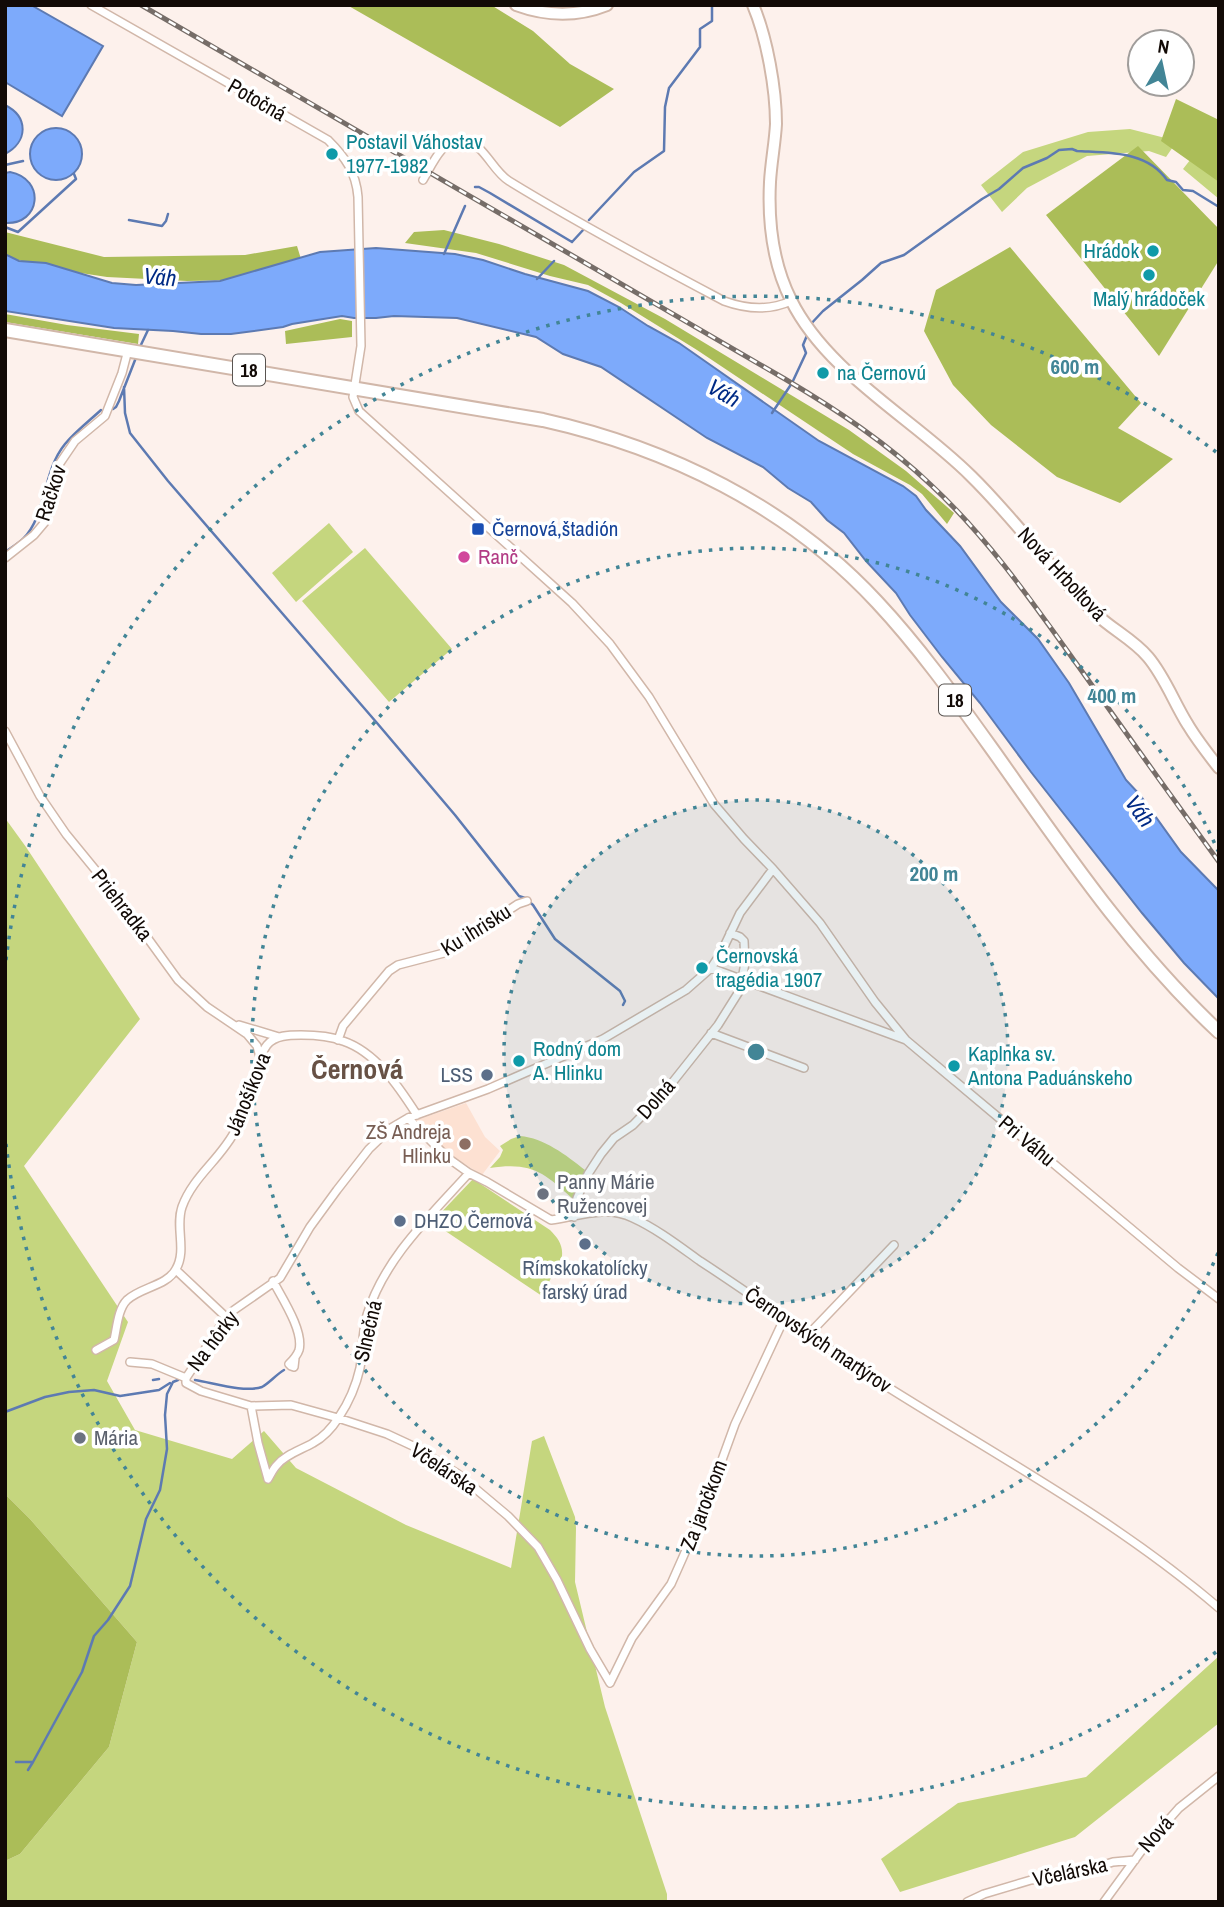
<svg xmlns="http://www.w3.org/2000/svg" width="1224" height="1907" font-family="'Archivo Narrow',sans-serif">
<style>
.built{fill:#fde1d2}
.green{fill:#c5d67e}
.forest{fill:#abbd58}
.water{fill:#7daafb;stroke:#5d7ab2;stroke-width:2}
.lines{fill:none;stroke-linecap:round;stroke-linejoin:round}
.stream{stroke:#5d7ab2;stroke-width:2.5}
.street-casing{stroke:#d1b7a9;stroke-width:10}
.secondary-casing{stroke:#d1b7a9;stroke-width:14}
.primary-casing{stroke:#d1b7a9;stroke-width:16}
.street{stroke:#fff;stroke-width:7}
.secondary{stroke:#fff;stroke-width:10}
.primary{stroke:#fff;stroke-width:12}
.rail-casing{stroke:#766d68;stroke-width:5}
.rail{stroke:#fff;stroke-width:2.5;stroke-dasharray:8;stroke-linecap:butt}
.ring{fill:none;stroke:#428596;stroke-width:3.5;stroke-dasharray:3.5 7}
.culture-dot{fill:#0f9aa8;stroke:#fff;stroke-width:2.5}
.transit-dot{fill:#1a4fb4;stroke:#fff;stroke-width:2.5}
.hotel-dot{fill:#d1479c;stroke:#fff;stroke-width:2.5}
.service-dot{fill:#5c6f8a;stroke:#fff;stroke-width:2.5}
.education-dot{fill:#8d6e63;stroke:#fff;stroke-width:2.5}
.worship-dot{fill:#6b7280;stroke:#fff;stroke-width:2.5}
.labels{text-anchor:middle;stroke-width:7;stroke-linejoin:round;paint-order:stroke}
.shield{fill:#fff;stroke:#595451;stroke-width:2}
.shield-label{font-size:19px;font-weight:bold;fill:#120a06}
.street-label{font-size:21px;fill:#120a06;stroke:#fff}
.culture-label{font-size:21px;fill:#0d838f;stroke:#fff;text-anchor:start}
.transit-label{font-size:21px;fill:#164399;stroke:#fff;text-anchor:start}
.hotel-label{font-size:21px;fill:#b23c85;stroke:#fff;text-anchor:start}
.service-label{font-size:21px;fill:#4e5e75;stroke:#fff;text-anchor:end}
.education-label{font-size:21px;fill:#785e54;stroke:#fff;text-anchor:end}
.worship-label{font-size:21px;fill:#5b616d;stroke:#fff;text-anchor:start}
.water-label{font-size:23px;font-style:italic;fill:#002a85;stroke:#fff}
.district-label{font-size:28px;font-weight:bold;fill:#675145;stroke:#fff}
.centre{fill:#428596;stroke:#fff;stroke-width:3.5}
.ring-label{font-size:21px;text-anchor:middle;font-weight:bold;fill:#428596;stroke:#fff;stroke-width:7;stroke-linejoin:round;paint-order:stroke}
</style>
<rect width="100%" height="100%" fill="#fdf1ec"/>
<!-- built -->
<path class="built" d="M466,1103l19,34 15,14 -18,24 -33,-21 -35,-33z"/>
<!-- green -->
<path class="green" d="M1130,129l47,12 -11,16 -17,-6 -62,5 -60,32 -25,24 -21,-27 42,-33 65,-20z
M1198,150l21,17v32l-36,-30z
M329,523l24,29 -57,50 -24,-29z
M365,548l87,101 -63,53 -87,-101z
M5,818l21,29 114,172 -116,147 104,156 -21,59 28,49 97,29 32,-28 32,37 110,57 105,43 21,-127 12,-5 31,81 1,11 -1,54 30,125 62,187v8h-662v-41l15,-7 89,-107 28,-105 -107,-123 -25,-25z
M520,1136c24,2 46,19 65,34l-12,29c-30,-27 -41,-37 -83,-31l10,-11 3,-7 -3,-4 11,-7z
M473,1179l77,51c8,8 13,15 12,26l-20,40 -110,-74z
M1219,1656v67l-144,114 -175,55 -19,-33 77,-56 128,-26z"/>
<!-- forest -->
<path class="forest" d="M347,5h144l42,26 37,33 44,25 -54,38z
M1176,99l43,21v62l-58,-41z
M1138,146l81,83v31l-60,96 -113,-141z
M444,230l55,14 65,21 101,54 184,111 57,41 48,42 -7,11 -25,-30 -12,-9 -57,-31 -156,-104 -76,-47 -33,-18 -38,-9 -74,-23 -71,-10 9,-11z
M5,232l99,25 141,-2 52,-9 4,13 -63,21 -51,1 -80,-4 -66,-10 -36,-11z
M1010,247l131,156 -23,25 55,31 -53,44 -63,-26 -66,-52 -38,-40 -29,-54 12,-41z
M5,314l62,11 72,9 -1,10 -133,-22z
M340,319l12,2v16l-66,7 -1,-13z
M5,1494l25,25 107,123 -28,105 -89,107 -15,7z"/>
<!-- water -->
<path class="water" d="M5,5h26l72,41 -41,70 -57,-34z
M5,105c24,12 23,37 0,49z
M30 154a26 26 0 1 1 52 0a26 26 0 1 1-52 0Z
M10,172c36,7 31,53 -5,51v-50z
M376,248l79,6 28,6 42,14 63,17 31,16 29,19 31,17 140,98 84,45 13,10 10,14 34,36 41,56 37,37 31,44 57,97 14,15 41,57 38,39v108l-35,-36 -42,-50 -111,-141 -51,-69 -38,-46 -32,-42 -14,-22 -30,-32 -22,-28 -17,-13 -16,-18 -23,-14 -25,-21 -56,-29 -106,-71 -38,-13 -27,-17 -79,-19 -63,-2 -18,2h-22l-12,-2 -50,8 -9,3 -52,7h-30l-28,-3 -59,-3 -109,-17v-57l14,7 27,2 66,20 24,2 84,-4 100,-29z"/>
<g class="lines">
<!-- stream -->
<path class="stream" d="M5,165l18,-4
M475,187h4l11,6 82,49
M129,220l33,6 4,-5 2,-7
M589,220l45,-48 30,-21 1,-44 4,-19 31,-41v-18l12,-8v-16
M5,227l13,5 58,-53 -2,-5
M572,242l12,-13
M444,254l21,-48
M537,279l17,-18
M809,326l14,-15 39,-31 19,-17 23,-8 78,-56 17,-10 24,-21 24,-10 12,-8 13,-1 5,2c33,2 70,0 90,29l9,2 7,8 10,1 26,16
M139,349l9,-19
M124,387l1,26 5,20 38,48 209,242 78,92 64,81 6,2 8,7 22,34 65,52 5,10 -2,4
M113,409l3,-2 3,-6 18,-46
M772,413l20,-30 14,-30 -3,-8 5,-12
M5,552c6,-4 13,-8 18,-13 24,-24 19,-67 42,-95 10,-12 24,-23 36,-34
M153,1380l6,-1
M195,1380c19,3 49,13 67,7 6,-3 15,-13 22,-17
M5,1412l40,-15 24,-5 25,-2 26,6 39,-6 11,-7
M16,1762h17l49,-90 12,-36 14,-16 22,-34 16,-67 14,-29 7,-41 -2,-34 2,-21 6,-12 5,-2
M28,1770l5,-8"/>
<!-- street casing -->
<g class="street-casing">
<path id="street" d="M91,5l237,135c17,17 28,32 30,57l3,149 -8,51 6,14 213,192 38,41 39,53 65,107 30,35 29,30 47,54 55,79 31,38 272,228 41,31
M423,180c9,-15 19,-41 39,-40 22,2 30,31 47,41 70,43 143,82 215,120 22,8 45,10 67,0
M5,558l29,-23 11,-13 4,-14 2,-23 7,-19 17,-25 30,-25 17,-43 6,-23
M5,731l35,65 26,38 54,66 58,80 29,27 40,27 10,12 3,11
M730,933l10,4 4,4 1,22
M711,968l195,72
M239,1025l40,12
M711,1033l93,35
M338,1040l5,-14 46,-55 9,-6 46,-12 74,-49 9,-3
M408,1118l40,40 21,15 18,9 64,38c28,-4 55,-15 82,-2 24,11 46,28 67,43 52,34 102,70 153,104 123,80 254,147 366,243
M574,1217l3,-19 11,-24 13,-20 13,-16 19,-13 31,-32 54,-68 22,-35 5,-27 -24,-10
M176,1270l51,48
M273,1281c9,17 31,50 26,69 -2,6 -6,10 -10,14l2,2 3,1 1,-9
M808,1335l86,-90
M96,1350l18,-10c3,-13 4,-31 13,-40 14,-13 40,-14 49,-31 11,-19 -1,-42 6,-62 11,-31 40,-49 54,-78 8,-14 15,-29 19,-44 3,-13 3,-29 12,-40 8,-10 23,-10 34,-10 15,0 29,1 42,6 33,11 56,46 74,74
M130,1362l22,2 34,14
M251,1406l7,37 10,36
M268,1479c3,-5 5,-10 9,-14 9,-11 24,-15 36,-22 11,-6 19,-15 26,-26 10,-15 17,-31 21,-49 3,-17 2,-36 7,-53 17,-56 63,-99 102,-142
M610,1683l-20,-34 -33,-69 -19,-33 -30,-31 -50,-42 -43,-27 -28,-13 -49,-16 -47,-13 -40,1 -50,-15 -15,-8v-5l35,-53 13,-15 46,-32 30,-51 27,-37 32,-41 22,-21 17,-10 80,-29 115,-50 83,-49 25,-22 10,-15 19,-40 33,-44
M610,1683l22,-45 39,-54 12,-27 23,-53 29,-80 49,-105
M967,1902l17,-8 47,-14 47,-7 35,-11 22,-2
M1104,1902l38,-52 37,-42 40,-32"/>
</g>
<!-- secondary casing -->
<g class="secondary-casing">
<path id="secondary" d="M516,5c30,11 61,12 91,0
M753,5c14,33 23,84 23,119 -1,19 -5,39 -6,58 -2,39 3,82 21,118 36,73 123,119 180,176 44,43 80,94 124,137 16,16 38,26 53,44 17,20 26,46 40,68 9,15 20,29 31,43"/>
</g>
<!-- primary casing -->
<g class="primary-casing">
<path id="primary" d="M5,330l538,90c125,28 245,86 334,182 44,47 82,101 120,154 68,96 135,195 222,276"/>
</g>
<!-- street -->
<use href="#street" class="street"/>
<!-- secondary -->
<use href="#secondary" class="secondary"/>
<!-- primary -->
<use href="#primary" class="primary"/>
<!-- rail casing -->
<g class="rail-casing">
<path id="rail" d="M141,5l644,374c52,31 102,64 146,106 56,52 100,115 145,178 47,66 95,133 143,199"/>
</g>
<!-- rail -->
<use href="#rail" class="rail"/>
</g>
<!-- distance rings -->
<circle cx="756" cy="1052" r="252" fill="#428596" fill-opacity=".12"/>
<g class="ring">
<circle cx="756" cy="1052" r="252"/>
<path d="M1218 1253A504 504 0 1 1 1218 851"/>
<path d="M1216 1652A756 756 0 0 1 6 1144M6 960A756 756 0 0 1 1216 452"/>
</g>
<!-- markers -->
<g class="culture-dot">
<circle cx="332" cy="154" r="7"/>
<circle cx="1153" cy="251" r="7"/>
<circle cx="1149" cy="275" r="7"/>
<circle cx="823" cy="373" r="7"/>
<circle cx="702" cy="968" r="7"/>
<circle cx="519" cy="1061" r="7"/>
<circle cx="954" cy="1066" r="7"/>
</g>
<rect class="transit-dot" x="471" y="522" width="14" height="14" rx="3.5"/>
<circle class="hotel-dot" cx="464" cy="557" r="7"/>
<g class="service-dot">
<circle cx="487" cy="1075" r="7"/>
<circle cx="400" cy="1221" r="7"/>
<circle cx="585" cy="1244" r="7"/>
</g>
<circle class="education-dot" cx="465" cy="1144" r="7"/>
<g class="worship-dot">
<circle cx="543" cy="1194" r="7"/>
<circle cx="80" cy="1438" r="7"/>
</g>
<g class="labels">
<!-- shield labels -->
<g class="shield">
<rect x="233" y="354.5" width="32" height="31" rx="5"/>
<rect x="939" y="684.5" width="32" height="31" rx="5"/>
</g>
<g class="shield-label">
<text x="249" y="377">18</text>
<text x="955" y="707">18</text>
</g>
<!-- street labels -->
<g class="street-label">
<text transform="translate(257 100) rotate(30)" y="7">Potočná</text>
<text transform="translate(51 493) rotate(-72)" y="7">Račkov</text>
<text transform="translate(1062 574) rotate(47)" y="7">Nová Hrboltová</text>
<text transform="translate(122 905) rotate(52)" y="7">Priehradka</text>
<text transform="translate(476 930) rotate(-32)" y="7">Ku ihrisku</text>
<text transform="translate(248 1094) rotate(-68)" y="7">Jánošíkova</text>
<text transform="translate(656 1099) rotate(-48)" y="7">Dolná</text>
<text transform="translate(1027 1141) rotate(40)" y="7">Pri Váhu</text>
<text transform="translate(368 1331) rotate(-77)" y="7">Slnečná</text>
<text transform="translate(818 1340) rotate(34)" y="7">Černovských martýrov</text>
<text transform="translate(213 1341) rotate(-53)" y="7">Na hôrky</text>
<text transform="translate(444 1469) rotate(34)" y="7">Včelárska</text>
<text transform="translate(704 1505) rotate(-69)" y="7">Za jaročkom</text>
<text transform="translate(1156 1834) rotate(-49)" y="7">Nová</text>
<text transform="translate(1070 1872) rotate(-12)" y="7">Včelárska</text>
</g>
<!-- culture labels -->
<g class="culture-label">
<text x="346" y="149">Postavil Váhostav<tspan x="346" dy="24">1977-1982</tspan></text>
<text x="1139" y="258" text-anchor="end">Hrádok</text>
<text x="1149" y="306" text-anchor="middle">Malý hrádoček</text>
<text x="837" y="380">na Černovú</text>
<text x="716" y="963">Černovská<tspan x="716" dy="24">tragédia 1907</tspan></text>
<text x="533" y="1056">Rodný dom<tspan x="533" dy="24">A. Hlinku</tspan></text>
<text x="968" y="1061">Kaplnka sv.<tspan x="968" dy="24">Antona Paduánskeho</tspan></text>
</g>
<!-- transit labels -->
<g class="transit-label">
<text x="492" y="536">Černová,štadión</text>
</g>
<!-- hotel labels -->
<g class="hotel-label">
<text x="478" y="564">Ranč</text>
</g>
<!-- service labels -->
<g class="service-label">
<text x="473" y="1082">LSS</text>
<text x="414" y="1228" text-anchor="start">DHZO Černová</text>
<text x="585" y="1275" text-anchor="middle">Rímskokatolícky<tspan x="585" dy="24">farský úrad</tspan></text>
</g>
<!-- education labels -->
<g class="education-label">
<text x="451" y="1139">ZŠ Andreja<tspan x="451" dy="24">Hlinku</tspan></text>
</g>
<!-- worship labels -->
<g class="worship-label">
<text x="557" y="1189">Panny Márie<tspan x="557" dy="24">Ružencovej</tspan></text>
<text x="94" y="1445">Mária</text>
</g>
<!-- water labels -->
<g class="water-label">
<text transform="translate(160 277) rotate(5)" y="8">Váh</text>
<text transform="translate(724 393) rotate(31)" y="8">Váh</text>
<text transform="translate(1140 811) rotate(54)" y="8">Váh</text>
</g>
<!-- district labels -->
<g class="district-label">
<text x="357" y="1079">Černová</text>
</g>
</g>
<circle cx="756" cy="1052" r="10" class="centre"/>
<g class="ring-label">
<text x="1075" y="374">600 m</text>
<text x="1112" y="703">400 m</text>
<text x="934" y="881">200 m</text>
</g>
<!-- border -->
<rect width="1224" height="1907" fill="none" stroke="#120a06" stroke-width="14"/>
<!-- north arrow -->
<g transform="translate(1161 63) rotate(9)"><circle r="33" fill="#ffffff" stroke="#a09d9b" stroke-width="2"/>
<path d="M0-5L12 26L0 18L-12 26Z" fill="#428596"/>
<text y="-10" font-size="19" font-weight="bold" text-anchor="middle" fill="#120a06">N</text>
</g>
</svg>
